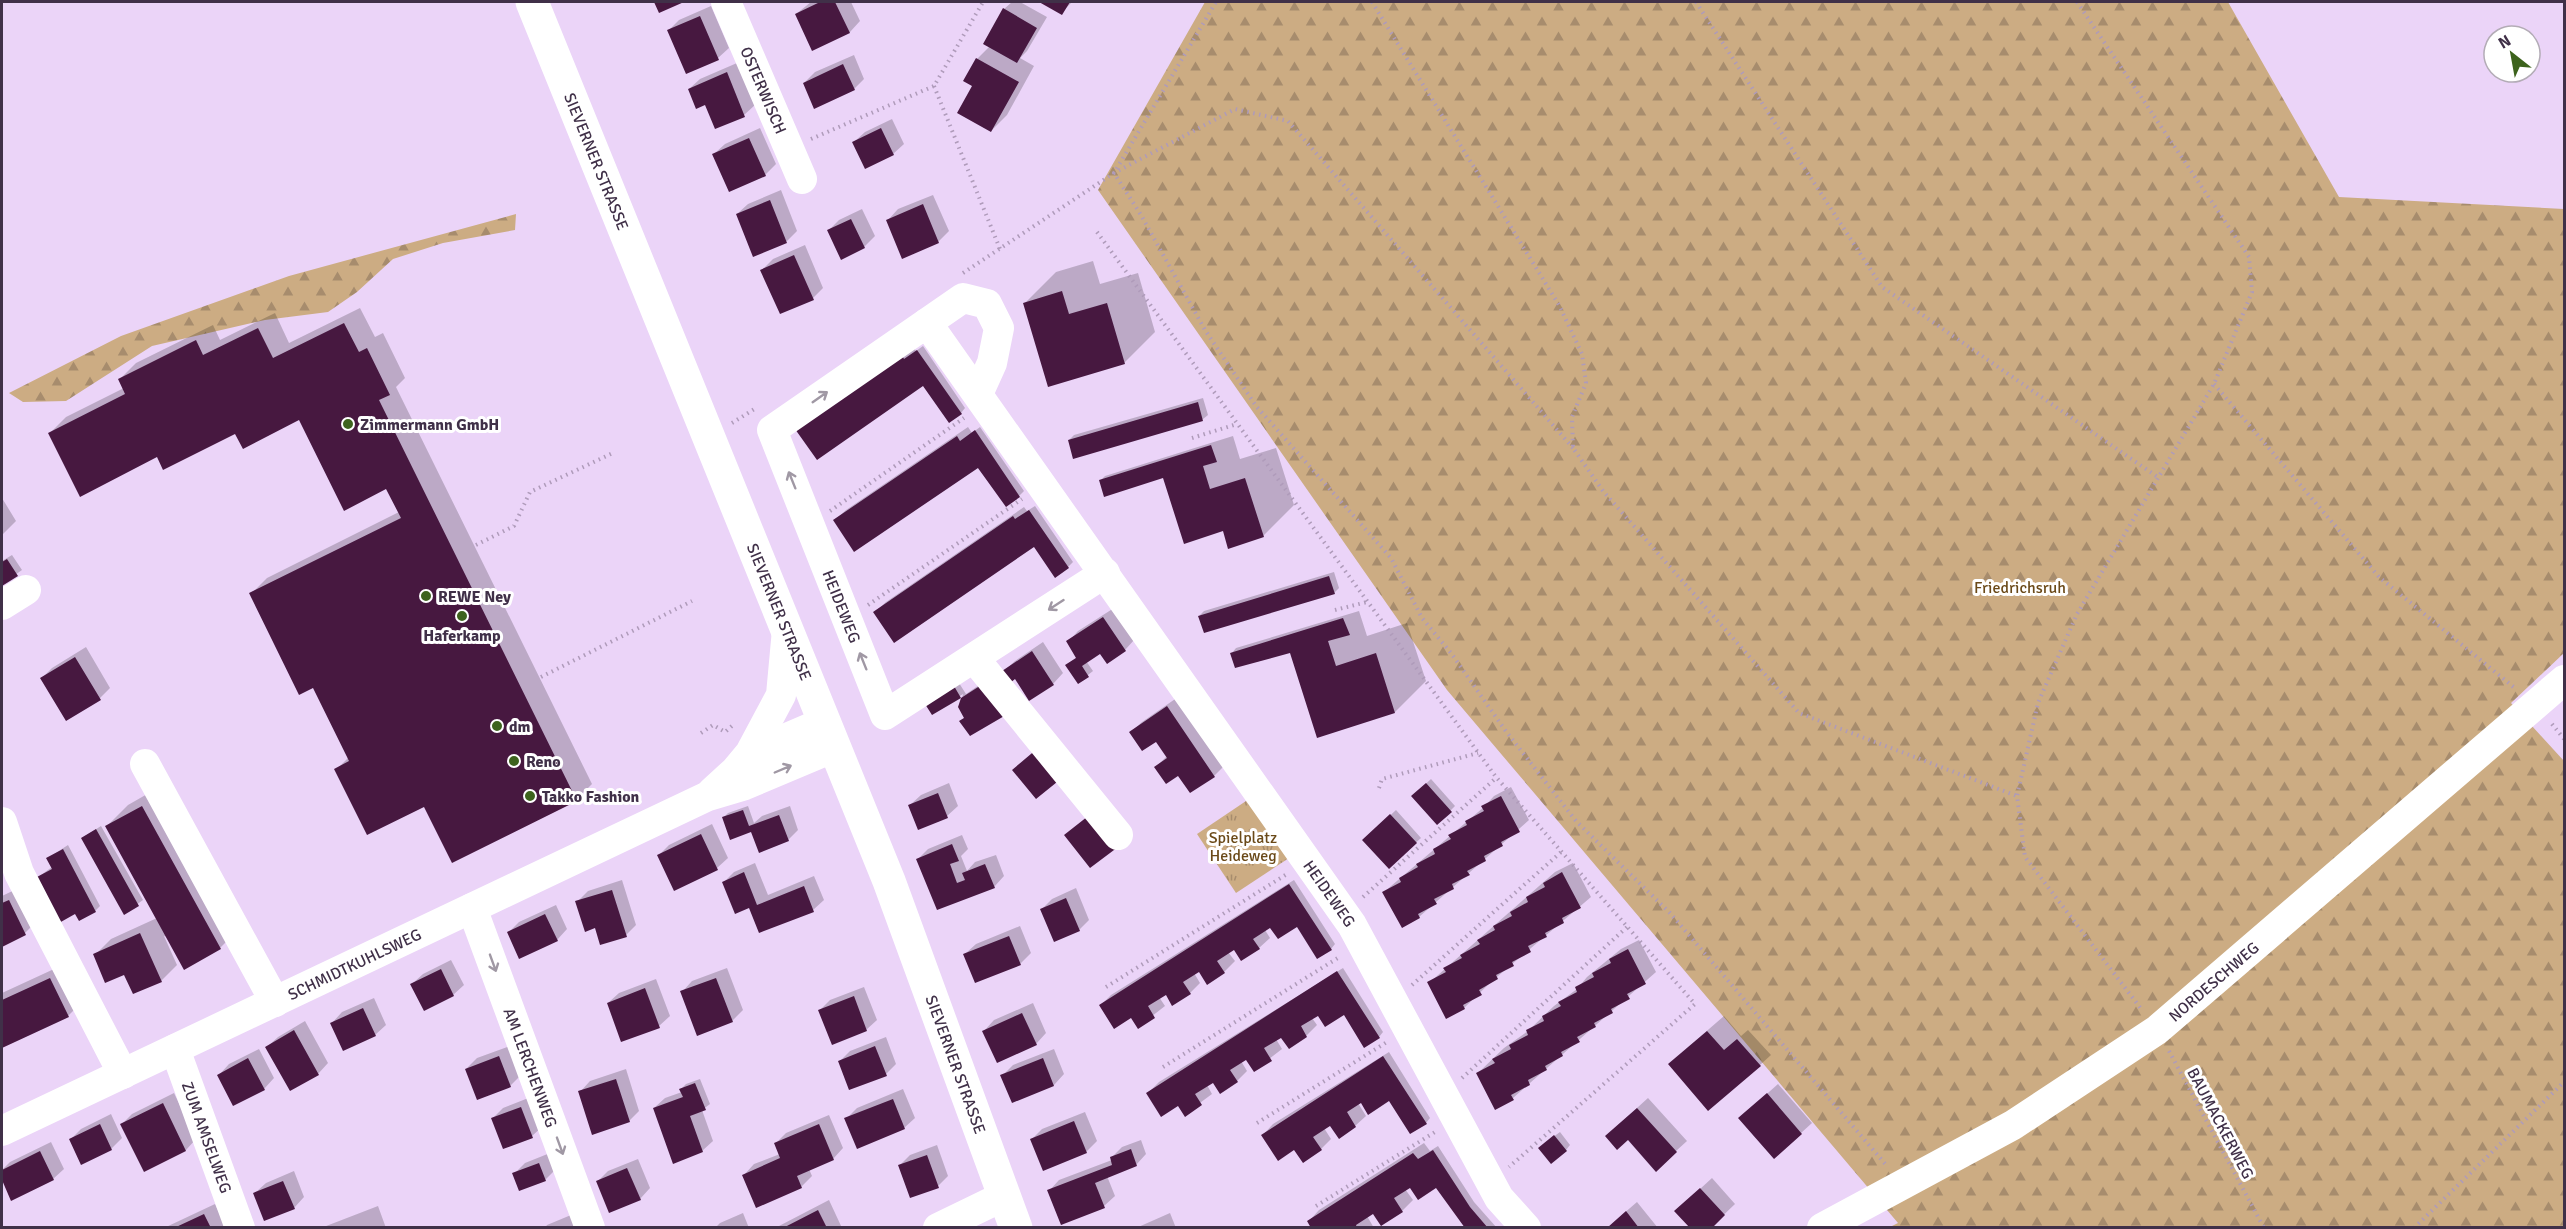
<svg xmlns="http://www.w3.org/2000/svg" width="2566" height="1229" font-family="Signika,sans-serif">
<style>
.grass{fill:url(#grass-tufts)}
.forest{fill:url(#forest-firs)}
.shadow{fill:#0003}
.building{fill:#471840}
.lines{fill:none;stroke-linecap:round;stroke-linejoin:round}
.path{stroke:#af9bba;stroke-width:4;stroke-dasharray:1.5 4.5;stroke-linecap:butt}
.minor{stroke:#fff;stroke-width:30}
.major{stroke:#fff;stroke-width:33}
.oneway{stroke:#a098a4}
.poi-dot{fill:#3d631d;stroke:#fff;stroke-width:2}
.labels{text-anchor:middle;stroke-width:6;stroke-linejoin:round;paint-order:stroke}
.street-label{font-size:16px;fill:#403048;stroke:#fff}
.poi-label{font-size:16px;font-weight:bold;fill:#403048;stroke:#fff;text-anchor:start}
.park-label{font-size:16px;fill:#6a4918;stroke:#fff}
</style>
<defs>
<pattern id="grass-tufts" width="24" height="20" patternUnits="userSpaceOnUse" patternTransform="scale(1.5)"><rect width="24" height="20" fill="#ccac83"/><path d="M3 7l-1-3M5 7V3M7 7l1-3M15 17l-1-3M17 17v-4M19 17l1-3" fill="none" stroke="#a78c6d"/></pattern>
<pattern id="forest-firs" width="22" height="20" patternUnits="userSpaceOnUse" patternTransform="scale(1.5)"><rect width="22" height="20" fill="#ccac83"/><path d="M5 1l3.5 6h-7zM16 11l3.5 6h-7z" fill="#a78c6d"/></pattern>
</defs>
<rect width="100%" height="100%" fill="#ebd4f8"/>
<!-- grass -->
<path class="grass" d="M1249,799l40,59 -53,35 -39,-59z"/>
<!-- forest -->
<path class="forest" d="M1205,2h1023l111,195 225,12v444l-53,50 53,58v466h-674l8,-4 -451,-533 -349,-500z
M516,214l-1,16 -72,13 -50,16 -36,33 -29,20 -63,8 -113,26 -86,55 -43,1 -14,-9 112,-57 168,-60z"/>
<!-- shadow -->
<path class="shadow" d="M811,2h40l9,19 -10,11 -37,17 -17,-35z
M1012,2h8l27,15 -20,34 -7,7 14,8 -27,49 -16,16 -17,-45 3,-27 13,-13 14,-37z
M1042,2h30l-11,11z
M711,6l18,42 -11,10 -31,14 -18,-42 10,-10z
M854,55l10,24 -10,10 -50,-6 11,-11z
M737,63l18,42 -11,10 -28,12 -10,-23 -17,-15 11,-10z
M892,119l12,25 -11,10 -39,-12 11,-10z
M760,128l16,36 -11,11 -35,15 -16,-36 11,-10z
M781,190l16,41 -10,10 -33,14 -17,-41 11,-10z
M933,195l16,36 -11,11 -50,-22 10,-11z
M862,209l13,27 -11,11 -35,-17 10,-10z
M805,245l18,43 -10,10 -51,-28 11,-11z
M1093,261l7,23 38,-11 17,59 -31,31 -99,-60 31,-31z
M360,308l15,29 8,-4 22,45 -9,9 196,397 -16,16 -124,61 -28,-56 -88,-35 13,-13 -35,-71 -63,-92 16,-16 132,-66 -12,-25 -87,-69 -64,14 -79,23 -107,-22 16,-16 58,-29 -4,-9 16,-16 77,-38 7,15 55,-27 14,30z
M913,346l3,5 7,-5 42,62 -4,5 -37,-29 -107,74z
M1203,398l5,17 -5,4 -129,38 -5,-17 5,-5z
M968,427l4,6 8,-6 44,64 -5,5 -13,9 -29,-38 -142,53 11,-10z
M1233,436l7,23 36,-11 18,57 -31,31 -39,-7 -60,-53 -63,4 4,-4z
M2,498l14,23 -14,14z
M1035,506l38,56 -5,5 -34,-22 -159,67 11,-10 138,-95 3,4z
M12,555l10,15 -20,14v-23z
M1334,572l5,16 -5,5 -135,23 5,-5z
M1114,608l21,31 -10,11 -24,2 -15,9 7,10 -14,11 -12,-17 10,-8 -9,-15 10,-11z
M1359,611l8,25 40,-13 19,58 -31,31 -77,25 -23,-88 -63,4 4,-5z
M1043,642l20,31 -10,11 -38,-7 -11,-6 11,-10z
M86,647l24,41 -10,10 -58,-20 10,-10z
M997,673l18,30 -54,18 4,-4 -5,-10 3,-13 -30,19 26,-30 7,11z
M1178,697l47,68 -11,11 -23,15 -12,-17 -23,-7 11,-11 -11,-17 -25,-7 11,-10z
M1431,779l24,27 -5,5 -32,-20z
M949,783l9,23 -11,10 -37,-11 11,-10z
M163,785l78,142 -21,21 -56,-12 13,29 -16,16 -36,-8 -30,-18 16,-16 46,-21 -51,-91 22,-22z
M1511,787l18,33 -110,97 -35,-25 100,-85 10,-11z
M748,806l6,17 8,-7 28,-10 8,24 -10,10 -36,-10 -29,-12 5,-5z
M1396,810l25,28 -32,29 -25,-27z
M712,824l16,34 -11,10 -42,21 -16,-34 10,-10z
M101,826l42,74 -18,13 -43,-75z
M962,835l6,14 -7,7 6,15 8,-9 21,-7 8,21 -10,11 -56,21 -20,-49 10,-10z
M68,845l32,61 -5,5 -19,1 -39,-34 15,-11 -4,-9z
M755,863l13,32 46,-19 10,24 -11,10 -63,-4 -26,-24 10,-10z
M1573,863l18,34 -100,85 -27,26 -35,-25 126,-111z
M622,880l14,45 -10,10 -30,-9 -19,-24 11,-11z
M1294,880l41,64 -4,5 -34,-24 -26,1 -6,4 5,8 -11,10h-24l-7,4 7,9 -11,11 -25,-3 -5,4 6,10 -10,10h-24l-7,4 6,9 -27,21 -7,-11 -30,-11 10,-10z
M25,885l16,32 -16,16 -23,12v-49z
M1076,888l13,32 -10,10 -37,-21 10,-10z
M556,905l11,24 -10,11 -48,-8 10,-10z
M1020,926l11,27 -11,11 -55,-10 11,-10z
M1639,940l17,32 -143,126 -35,-25 26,-25 24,-17 26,-25 23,-17 10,-12 34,-28z
M451,960l13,25 -11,10 -41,-11 11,-10z
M67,963l17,37 -16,16 -66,30v-53z
M727,968l16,42 -11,11 -50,-29 10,-11z
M1343,968l40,64 -4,5 -35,-24 -26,1 -6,4 5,7 -11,11h-24l-6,3 6,10 -27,21 -8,-12 -6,3 6,10 -10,10h-24l-6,4 5,9 -27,20 -7,-10 -30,-11 11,-11z
M656,979l14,37 -11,10 -51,-23 11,-10z
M864,987l13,33 -11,10 -46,-20 10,-10z
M374,998l12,27 -11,10 -43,-12 10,-11z
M1033,1003l13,30 -10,11 -52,-13 10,-11z
M1724,1016l17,20 7,-6 23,25 -11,10 -74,-16z
M305,1021l23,42 -10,11 -51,-27 11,-10z
M886,1037l10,27 -10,10 -47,-12 11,-11z
M510,1046l11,29 -11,11 -44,-17 11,-11z
M259,1049l15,29 -10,11 -45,-14 10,-11z
M1054,1049l10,25 -10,11 -42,16 -10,-25 11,-11z
M1389,1052l41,66 -4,5 -37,-25 -31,5 8,13 -11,10 -24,-2 -7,4 7,11 -10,10 -26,-1 -32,-13 10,-11z
M626,1069l13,42 -10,10 -49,-29 10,-11z
M700,1079l10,25 -8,6 11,31 -11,10 -48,-43 11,-10 17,-6 -1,-3 5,-5z
M1778,1084l34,39 -11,10 -50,-25z
M903,1089l12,29 -11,10 -58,-9 11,-11z
M174,1093l22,46 -10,11 -42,20 -22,-46 10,-10z
M531,1097l12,29 -11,10 -39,-18 10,-10z
M1648,1098l39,43 -11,10 -59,-25z
M1085,1112l12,29 -11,11 -54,-13 10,-10z
M111,1114l11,24 -11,11 -29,14 -11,-24 10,-10z
M829,1115l14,33 -10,11 -24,10 3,7 -11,11 -57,-12 10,-11 26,-10 -4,-11 10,-10z
M1560,1132l10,13 -4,5 -21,-7z
M1141,1140l5,14 -10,11 -29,11 8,20 -11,10 -55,-15 10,-11 53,-20 -1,-2 11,-11z
M51,1142l13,27 -11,10 -41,20 -10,-22v-7l8,-8z
M1424,1143l6,8 8,-5 36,56 23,26h-30l-30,-42h-26l-6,3 8,11 -11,11 -28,1 -7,4 7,12h-61l-4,-7 10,-11z
M937,1145l11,31 -10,10 -38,-21 10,-10z
M550,1153l6,16 -11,11 -31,-6 11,-11z
M638,1159l12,29 -10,11 -43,-17 11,-11z
M294,1171l10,26 -10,11 -39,-15 11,-10z
M1712,1178l23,26 -25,24 -23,-27z
M829,1200l13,28h-65l2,-2z
M1637,1202l21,26h-51l1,-1z
M215,1204l11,24h-62z
M378,1206l8,22h-65z
M743,1213l6,15h-34l5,-5z
M1170,1213l6,15h-40z
M571,1215l6,13h-32l2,-3z"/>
<!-- building -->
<path class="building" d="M654,2h30l-25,11z
M820,2h15l15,31 -38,18 -17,-37z
M1039,2h31l-8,13z
M1003,8l34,20 -20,35 -34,-19z
M700,16l19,44 -33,14 -19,-44z
M976,58l43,24 -28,50 -34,-19 15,-27 -9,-5z
M843,64l12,26 -41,19 -11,-26z
M727,72l18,45 -30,12 -10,-24 -9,4 -8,-20z
M881,128l13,27 -29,14 -13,-27z
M749,138l17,38 -37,16 -17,-38z
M770,200l17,43 -34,14 -17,-43z
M923,204l16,39 -37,16 -16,-39z
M851,219l14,29 -24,12 -14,-30z
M794,255l20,45 -34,14 -20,-44z
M1062,291l7,23 38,-11 18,61 -77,23 -25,-84z
M344,323l15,29 8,-4 23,47 -11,5 198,401 -125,62 -28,-56 -57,28 -33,-66 15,-8 -36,-73 -14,7 -50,-102 152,-75 -15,-29 -42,22 -45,-91 -56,29 -8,-15 -72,36 -6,-13 -77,40 -32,-64 77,-39 -7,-15 78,-39 7,15 55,-27 15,30z
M917,350l45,64 -13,9 -26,-37 -106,74 -22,-31 107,-74 2,4z
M1198,402l5,19 -130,38 -5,-19z
M975,430l45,67 -14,10 -28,-39 -124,84 -21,-32 124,-84 3,5z
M1211,445l6,17 -14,4 7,23 35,-11 19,59 -36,12 -5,-18 -39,13 -21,-66 -59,19 -5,-17z
M1029,510l40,58 -14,10 -21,-31 -140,96 -21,-31 140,-96 2,3z
M7,559l11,17 -16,10v-24z
M1329,576l6,18 -131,39 -6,-17z
M1103,617l23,34 -19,13 -7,-10 -18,12 7,11 -11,7 -13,-19 11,-7 -10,-17z
M1343,618l7,17 -22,6 8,25 40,-13 19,60 -78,25 -27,-85 -55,15 -5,-15z
M1032,651l22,34 -25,16 -14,-22 -5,4 -8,-12z
M75,657l26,43 -35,21 -26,-43z
M986,682l20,33 -36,21 -11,-15 5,-3 -6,-11 3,-9z
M954,686l7,12 -29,17 -7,-11z
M1167,706l48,71 -25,16 -12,-17 -12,8 -12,-17 13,-9 -11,-16 -14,9 -13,-19z
M1038,748l24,30 -26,21 -24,-29z
M1426,783l26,29 -15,13 -26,-29z
M938,793l10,25 -30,12 -10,-25z
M1501,796l19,36 -19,10 2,4 -19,10 2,5 -19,10 3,4 -18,9 2,5 -20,10 3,5 -19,10 2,4 -18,10 -20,-36 19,-10 -2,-4 19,-11 -2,-3 19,-10 -2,-5 18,-10 -3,-4 19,-10 -2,-4 19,-10 -3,-5z
M142,806l79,143 -37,21 -79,-144z
M743,810l6,16 30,-11 10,26 -30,12 -8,-21 -21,8 -8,-23z
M1092,813l26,34 -28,21 -26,-33z
M1390,814l27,29 -28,26 -27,-29z
M96,829l43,77 -15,9 -43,-77z
M701,834l17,36 -44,21 -17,-36z
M952,844l7,17 -9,3 7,19 8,-3 -3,-7 23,-9 10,24 -58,22 -21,-51z
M63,849l33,63 -17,9 -4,-7 -16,9 -24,-45 17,-9 -6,-11z
M744,872l13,33 47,-19 10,26 -55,21 -10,-25 -14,6 -13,-32z
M1562,872l19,36 -19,10 2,5 -19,10 2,4 -19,9 3,6 -19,10 2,4 -18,9 2,4 -19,11 3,5 -19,10 2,4 -19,10 -19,-37 19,-10 -3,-4 19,-10 -2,-3 20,-11 -3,-4 18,-10 -2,-4 19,-10 -2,-4 18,-10 -2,-5 19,-10 -2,-4z
M1289,884l43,66 -15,9 -20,-32 -19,12 -8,-11 -17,11 7,10 -19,12 -7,-11 -17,11 8,12 -18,12 -8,-13 -16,10 8,12 -19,12 -6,-11 -18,11 7,12 -17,11 -7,-11 -17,11 -15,-24z
M612,890l15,47 -27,8 -5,-17 -10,4 -10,-31z
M1066,898l14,33 -26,11 -14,-33z
M9,900l17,35 -24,12v-44z
M545,914l13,27 -39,18 -12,-27z
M140,933l22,49 -29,12 -9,-19 -19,8 -12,-29z
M1009,936l12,29 -46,18 -12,-29z
M1628,949l18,35 -19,10 3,5 -19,10 2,4 -19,10 2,4 -19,10 3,5 -19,10 2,4 -18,10 2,4 -19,10 2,5 -19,10 3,5 -19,10 -19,-37 19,-10 -3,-4 19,-10 -2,-4 19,-10 -2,-5 18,-9 -2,-5 19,-10 -3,-4 19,-10 -2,-5 19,-10 -2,-4 19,-10 -2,-4z
M441,969l13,27 -30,15 -14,-27z
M1337,971l43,67 -16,10 -20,-33 -19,12 -7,-11 -17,10 6,11 -18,12 -8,-11 -17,10 8,13 -18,11 -8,-12 -16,10 8,12 -18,12 -7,-11 -18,11 7,11 -17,12 -7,-11 -17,11 -15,-24z
M50,978l19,39 -67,31v-48z
M716,978l17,44 -36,14 -17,-45z
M645,988l15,40 -39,14 -14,-39z
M854,996l13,35 -35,14 -14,-35z
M363,1008l13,28 -33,15 -13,-28z
M1022,1013l15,32 -40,18 -15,-32z
M294,1030l25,45 -29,16 -25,-44z
M1707,1031l17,19 13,-11 24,27 -53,45 -40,-47z
M875,1046l12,30 -38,14 -11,-29z
M499,1056l12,31 -34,13 -12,-31z
M1383,1056l44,68 -17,10 -21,-33 -21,14 -7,-12 -14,9 9,15 -17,12 -9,-13 -17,11 9,13 -19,13 -9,-13 -16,11 -17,-26z
M248,1058l17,32 -32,16 -16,-31z
M1043,1058l11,28 -42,17 -12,-28z
M616,1079l14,43 -38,13 -14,-44z
M695,1083l11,27 -16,6 13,36 -30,12 -20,-56 30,-11 -4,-8z
M1767,1093l35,41 -28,25 -36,-41z
M893,1099l12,30 -48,20 -13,-31z
M163,1103l23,48 -42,21 -24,-48z
M521,1107l12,31 -30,11 -12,-31z
M1637,1108l40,44 -21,20 -28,-32 -11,10 -12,-14z
M1074,1121l13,32 -44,18 -13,-32z
M100,1124l12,26 -31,15 -12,-26z
M819,1124l15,36 -37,16 5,12 -46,20 -14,-33 38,-17 -6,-15z
M1554,1135l13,16 -16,13 -13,-16z
M1131,1149l6,17 -42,17 10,25 -44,17 -14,-35 65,-25 -2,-8z
M1433,1150l37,57 18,21h-23l-29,-40 -18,12 -8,-12 -16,10 9,14 -22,14 -8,-12 -17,11 1,3h-46l-4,-7 106,-68 5,6z
M40,1151l14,29 -43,21 -9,-21v-10z
M927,1155l12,33 -29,10 -12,-33z
M539,1163l7,18 -27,10 -7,-18z
M627,1168l14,32 -32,13 -13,-32z
M283,1181l12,28 -31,12 -11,-28z
M1700,1188l25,27 -13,13h-22l-16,-17z
M818,1210l9,18h-44z
M1626,1211l13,17h-32z
M204,1214l7,14h-37z"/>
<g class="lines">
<!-- path -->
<path class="path" d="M1372,2l187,303 23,49 4,29 -14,34 1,31 30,43 196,222 218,83
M1696,2l186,285 277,191
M2077,2l172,255 3,35 -38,92 -137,230 -39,89 -21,93 8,61 117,153
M934,86l66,163
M811,139l123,-53 49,-84
M1097,232l399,545 199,227 -186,163
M963,273l151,-100 102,-171
M2214,384l165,193 137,112
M732,423l24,-15
M1192,438l45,-14
M1573,448l-285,-327 -53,-12 -121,64 27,42 64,115 51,76 135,152 31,60 29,35 54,77 71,91 94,92 217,253
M830,511l134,-93
M476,545l38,-19 16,-34 85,-40
M868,605l154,-106
M1335,610l32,-8
M541,677l151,-76
M2552,724l12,15
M701,733l12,-8 12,7 9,-8
M1379,788l3,-9 96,-26
M1363,897l133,-119
M1412,985l149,-133
M1106,987l181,-113
M2169,1051l95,177
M1163,1067l178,-111
M1462,1078l165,-151
M1257,1123l130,-81
M1316,1206l119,-74
M2414,1228l150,-146"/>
<!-- minor -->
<g class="minor">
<path id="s1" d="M726,2l76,177"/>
<path id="s2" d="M927,323l425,602 147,273 27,30"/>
<path id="s3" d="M978,394l14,-31 7,-35 -12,-24 -24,-6 -191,132 113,285 220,-142"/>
<path d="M2,605l24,-15"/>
<path d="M974,658l144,177"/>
<path d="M748,762l27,-19 49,-21"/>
<path d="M145,764l130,238"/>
<path d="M712,792l23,-21 15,-18 31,-58 6,-65"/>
<path d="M2,822l17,51 104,201"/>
<path id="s4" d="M472,908l118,320"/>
<path id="s5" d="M175,1049l65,179"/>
<path id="s6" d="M2,1131l706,-335 37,-11 90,-38"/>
<path d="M938,1228l66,-32"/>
<path id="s7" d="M1822,1228l191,-103 144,-95 407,-350"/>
</g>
<!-- major -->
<path class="major" id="s8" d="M532,2l357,879 127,347"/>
</g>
<!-- one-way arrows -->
<defs><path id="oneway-shaft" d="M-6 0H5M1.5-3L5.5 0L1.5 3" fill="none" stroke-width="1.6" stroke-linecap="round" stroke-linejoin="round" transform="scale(1.5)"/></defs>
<g class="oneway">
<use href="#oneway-shaft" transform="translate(820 397) rotate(-35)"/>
<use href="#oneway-shaft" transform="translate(792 480) rotate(-112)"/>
<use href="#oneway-shaft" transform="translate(1056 605) rotate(147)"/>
<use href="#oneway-shaft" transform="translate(863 661) rotate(-112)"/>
<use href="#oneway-shaft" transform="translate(783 769) rotate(-23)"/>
<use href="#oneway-shaft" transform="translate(493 963) rotate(70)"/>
<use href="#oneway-shaft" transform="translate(560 1146) rotate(70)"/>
</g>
<!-- markers -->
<g class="poi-dot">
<circle cx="348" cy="424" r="6"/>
<circle cx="426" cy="596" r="6"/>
<circle cx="462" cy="616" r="6"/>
<circle cx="497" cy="726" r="6"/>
<circle cx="514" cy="761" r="6"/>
<circle cx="530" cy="796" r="6"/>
</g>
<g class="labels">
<!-- street labels -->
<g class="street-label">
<text dy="6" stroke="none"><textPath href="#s1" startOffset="96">OSTERWISCH</textPath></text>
<text dy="6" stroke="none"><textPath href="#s8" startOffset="172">SIEVERNER STRASSE</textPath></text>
<text dy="6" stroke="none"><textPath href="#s3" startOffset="543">HEIDEWEG</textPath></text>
<text dy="6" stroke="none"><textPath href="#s8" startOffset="658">SIEVERNER STRASSE</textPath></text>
<text dy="6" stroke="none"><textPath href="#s2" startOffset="698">HEIDEWEG</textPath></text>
<text dy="6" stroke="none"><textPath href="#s6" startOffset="390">SCHMIDTKUHLSWEG</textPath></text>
<text dy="6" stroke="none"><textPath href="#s7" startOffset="464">NORDESCHWEG</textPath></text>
<text dy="6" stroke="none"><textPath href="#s8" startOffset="1144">SIEVERNER STRASSE</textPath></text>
<text dy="6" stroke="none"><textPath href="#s4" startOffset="170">AM LERCHENWEG</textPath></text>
<text transform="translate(2221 1123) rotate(62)" y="6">BAUMACKERWEG</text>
<text dy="6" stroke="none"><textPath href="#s5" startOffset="94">ZUM AMSELWEG</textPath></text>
</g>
<!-- poi labels -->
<g class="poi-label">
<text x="360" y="430">Zimmermann GmbH</text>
<text x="438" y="602">REWE Ney</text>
<text x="462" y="641" text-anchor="middle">Haferkamp</text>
<text x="509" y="732">dm</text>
<text x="526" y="767">Reno</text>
<text x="542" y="802">Takko Fashion</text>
</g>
<!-- park labels -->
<g class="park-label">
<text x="2020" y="593">Friedrichsruh</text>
<text x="1243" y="843">Spielplatz<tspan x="1243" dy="18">Heideweg</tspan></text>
</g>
</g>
<!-- border -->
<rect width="2566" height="1229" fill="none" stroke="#403048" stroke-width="6"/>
<!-- north arrow -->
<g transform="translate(2512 54) rotate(329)"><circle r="28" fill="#ffffff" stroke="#b3acb6" stroke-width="1.5"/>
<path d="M0-4.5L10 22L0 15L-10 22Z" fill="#3d631d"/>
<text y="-9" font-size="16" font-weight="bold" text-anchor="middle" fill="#403048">N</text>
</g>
</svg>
